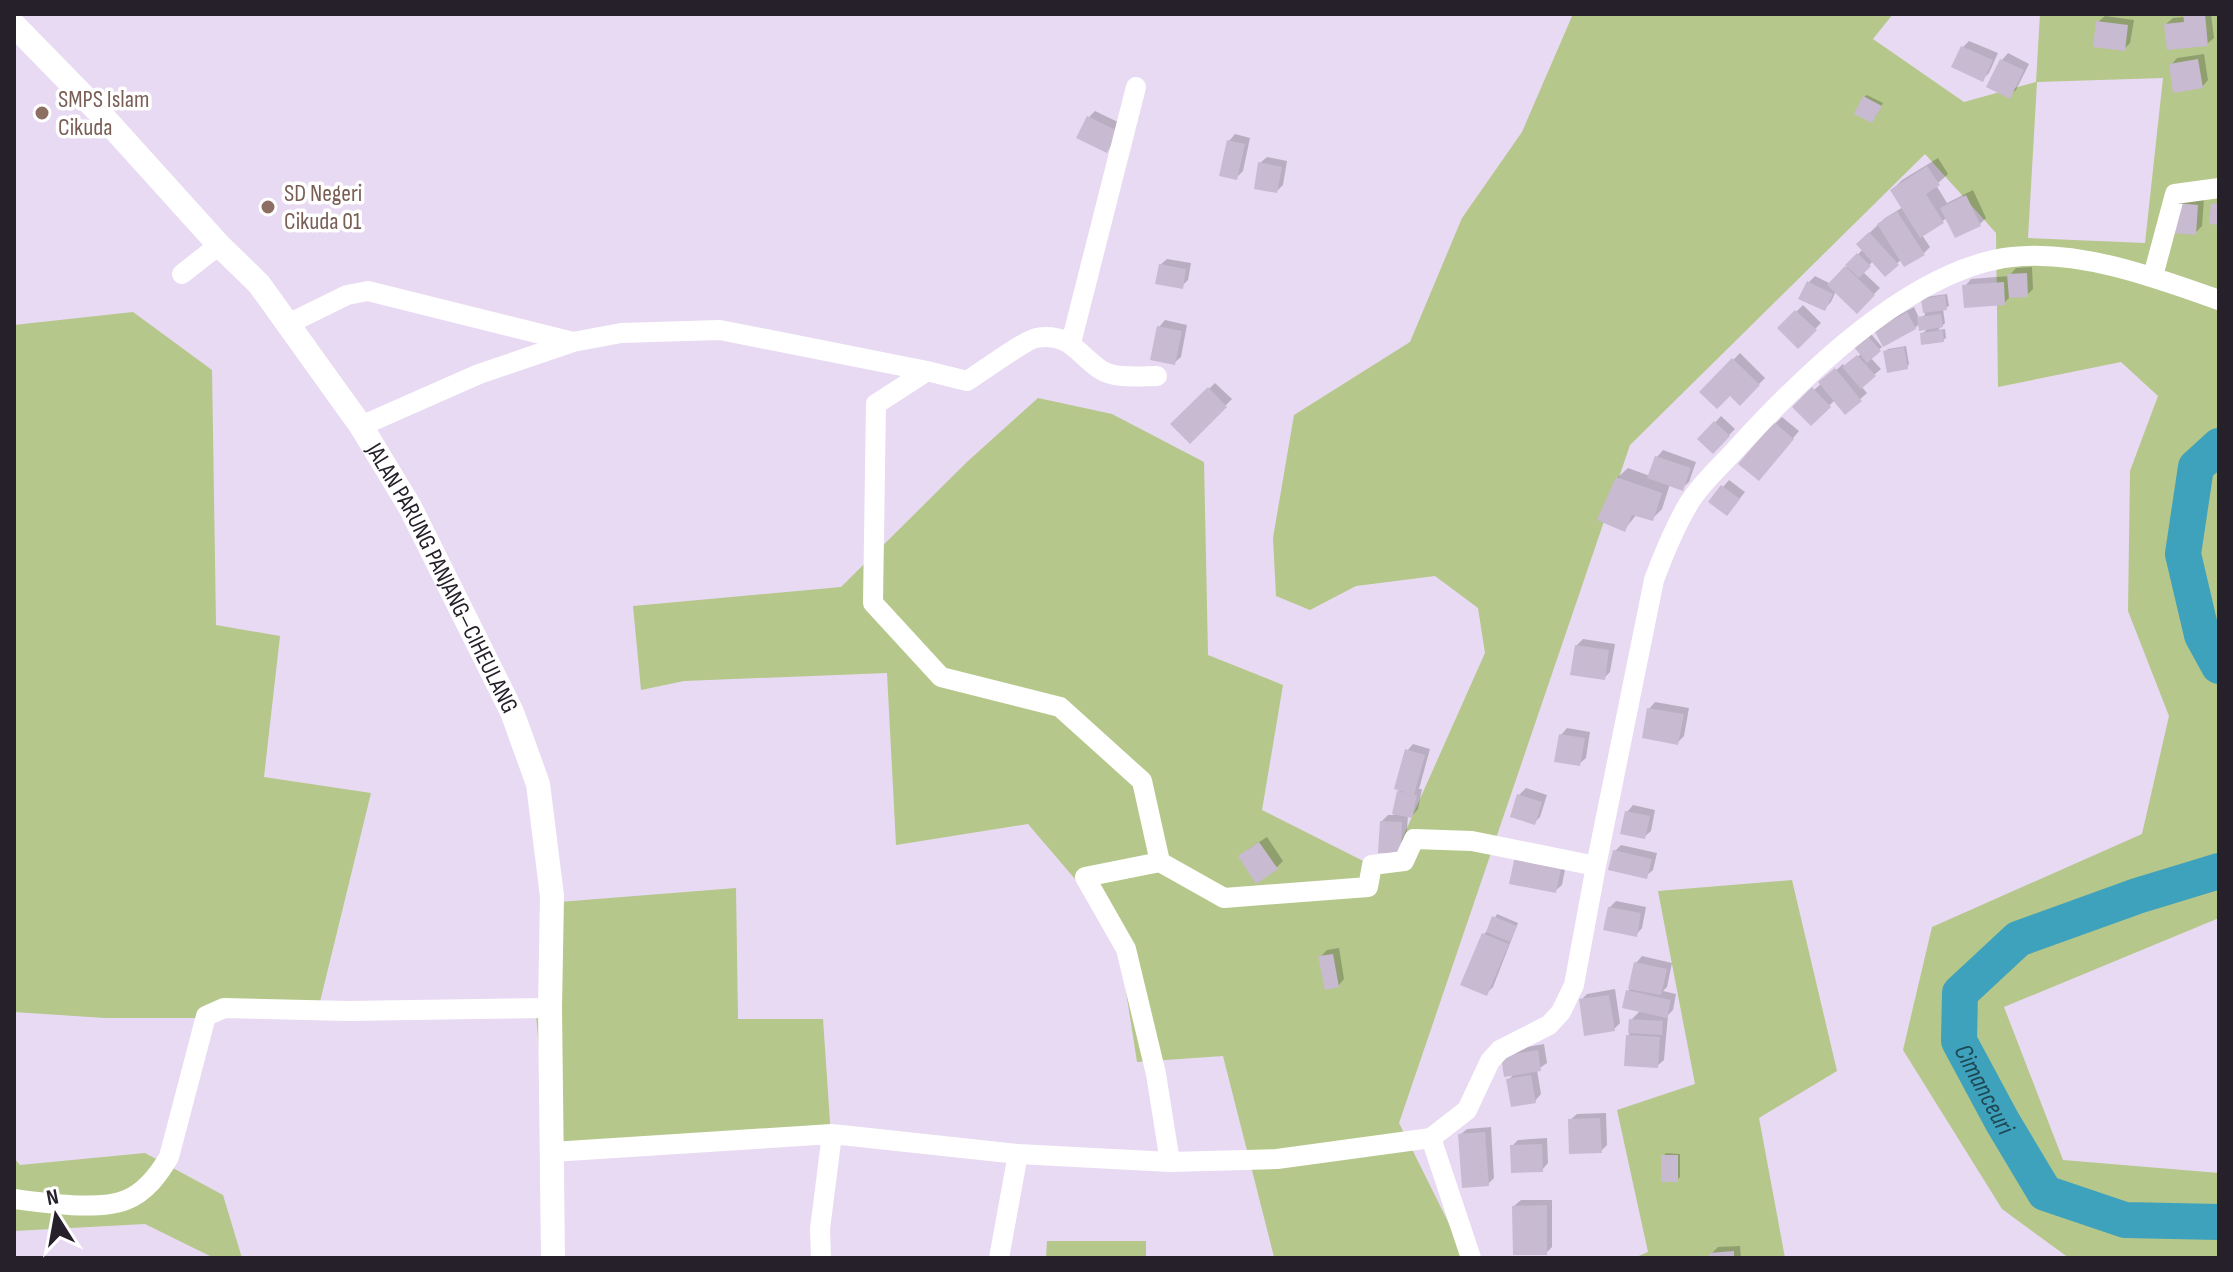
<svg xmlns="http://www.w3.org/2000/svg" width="2233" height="1272" font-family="'Sofia Sans Condensed',sans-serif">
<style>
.green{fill:#b5c78a;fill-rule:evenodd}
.shadow{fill:#0003}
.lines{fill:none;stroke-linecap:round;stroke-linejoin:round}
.river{stroke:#3fa2bc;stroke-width:36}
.building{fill:#c7bad1}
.minor{stroke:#fff;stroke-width:20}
.tertiary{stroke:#fff;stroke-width:24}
.education-dot{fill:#8d6e63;stroke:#fff;stroke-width:3}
.labels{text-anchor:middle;stroke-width:7;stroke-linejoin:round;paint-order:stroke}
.education-label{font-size:24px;fill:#785e54;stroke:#fff;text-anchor:start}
.street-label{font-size:24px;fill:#252029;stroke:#fff}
.water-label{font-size:26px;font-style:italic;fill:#1d4854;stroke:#fff}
</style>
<rect width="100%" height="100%" fill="#e8daf2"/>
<!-- green -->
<path class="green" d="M1573,14h320l-20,25 91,63 72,-20 4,-68h179v904l-215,89 59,153 156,13v85h-150l-67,-49 -99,-159 29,-123 210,-93 27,-118 -41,-105 2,-140 28,-75 -37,-34 -123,25 -2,-154 -71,-79 -295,291 -231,678 67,135 -192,-1 -51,-201 -86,6 -21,-135 -88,-103 -132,21 -9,-172 -203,8 -43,9 -8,-84 208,-19 127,-126 70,-63 74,16 92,48 4,193 75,30 -21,125 125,63 98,-220 -7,-45 -43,-32 -79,10 -46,24 -34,-14 -3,-58 21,-123 116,-73 52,-124 60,-86zM2163,78l-18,165 -117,-5 9,-156z
M133,312l79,58 4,255 64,11 -16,141 107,16 -55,225h-211l-91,-6v-687z
M1792,880l45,191 -78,47 26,140h-151l14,-6 -31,-142 78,-26 -37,-193z
M736,888l2,131h85l8,118 -283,16 -12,-139 23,-112z
M145,1153l78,42 19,63h-28l-69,-34 -131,7v-73l6,7z
M1047,1241h99v17h-100z"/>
<!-- shadow -->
<path class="shadow" d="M2185,14h26l3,24 -7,6 -41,-20 7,-6 12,-1z
M2105,16l29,4 -4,23 -6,6 -26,-27z
M1969,41l29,12 -9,20 -6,6 -20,-32z
M2008,53l21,11 -13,26 -7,6 -7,-36z
M2204,54l4,26 -6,7 -31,-22 6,-7z
M1867,95l16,8 -8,15 -11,-21z
M1095,111l27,13 -9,20 -7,6 -17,-33z
M1235,134l15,4 -7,33 -7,7 -7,-37z
M1267,157l20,4 -4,24 -6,6 -17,-28z
M1938,158l10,16 -12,11 11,18 26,-13 13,28 -6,6 -33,-6 -25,17 8,12 -6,6 -22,6 -17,15 -12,-13 -10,11 17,16 -23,23 -21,-20 -5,11 -7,7 -15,-27 6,-6 16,8 32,-35 -5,-5 27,-26 18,-11 -11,-17 10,-10z
M2185,198l19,1 -2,27 -7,7 -17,-29z
M1167,259l24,4 -3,17 -6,6 -22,-21z
M2032,267l1,22 -6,6 -16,1 -7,7 -39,-17 6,-7 38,-3 7,-8z
M1947,294l2,12 -6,3 2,14 -7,7 7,-1 1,9 -3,2 -21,-6 7,-7 -9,-4 -5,5 -33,-4 32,-17 5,11 6,-3 -2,-16 3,-2z
M1803,305l18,18 -23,23 -18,-18z
M1165,320l22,5 -6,32 -7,6 -15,-36z
M1871,334l11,13 -12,10 11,12 -20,17 6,7 -21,19 -11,-12 -24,23 -16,-16 48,-43 2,3 21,-17h-7z
M1906,346l3,18 -2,3 -22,-15 3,-3z
M1740,353l25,25 -25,25 -10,-10 -28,-1z
M1215,383l17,16 -42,42 -17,-17z
M1721,416l14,13 -22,22 -13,-12z
M1782,417l17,14 -34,41 11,-49z
M1663,450l33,12 -7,20 -7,6 -12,-4 -8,25 -10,10 -15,-5 -13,16 -7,-52 11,-10 22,8 7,-19z
M1729,480l16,12 -12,15 -22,-6z
M1583,639l32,5 -5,28 -6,6 -28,-32z
M1655,702l34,6 -5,28 -6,6 -29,-33z
M1567,728l23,4 -4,26 -7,6 -18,-29z
M1413,744l17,5 -11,40h3l-4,20 -6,7 -4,-1 -2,31 -6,6 -18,-31 6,-6h6l13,-64z
M1526,788l21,7 -7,22 -6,6 -15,-28z
M1633,805l22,5 -4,21 -7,6 -17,-25z
M1267,837l16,24 -7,7 -29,-18z
M1621,845l36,8 -4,17 -7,6 -31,-25z
M1524,850l43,9 -5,26 -7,6z
M1616,901l30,6 -4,21 -6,7 -27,-27z
M1497,914l21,9 -25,64 -7,7 -2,-60 5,-5z
M1339,948l5,31 -6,7 -18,-29 7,-7z
M1642,956l30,7 -5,24 -4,4 13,3 -3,16 -5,5 -4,45 -7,6 -29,-30 2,-3 1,-13 10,-10 -13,-19 2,-2 6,-26z
M1615,989l5,34 -6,6 -33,-29 6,-6z
M1544,1044l3,19 -10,7 4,24 -6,7 -27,-21 7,-7 -6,-23z
M1606,1113l1,32 -6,6 -31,-31 7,-6z
M1491,1127l3,51 -6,6 -28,-49 7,-6z
M1547,1138l1,25 -6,7 -30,-24 6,-6z
M1666,1153l14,1v23l-3,3 -14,-24z
M1521,1200h31v47l-6,6 -32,-47z
M1740,1246l1,12h-30v-4l7,-7z"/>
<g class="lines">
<!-- river -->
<g class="river">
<path d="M2219,446l-23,21 -13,87 19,81 17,31"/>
<path id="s1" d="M2219,871l-82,25 -119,43 -58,54 -1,48 43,80 43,72 80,27 94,2"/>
</g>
</g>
<!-- building -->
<path class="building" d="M2183,14h22l3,32 -41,4 -3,-26 20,-2z
M2096,21l32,4 -3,26 -32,-4z
M1961,46l32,14 -10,22 -32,-15z
M2000,59l24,11 -14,29 -24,-12z
M2198,59l5,29 -30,5 -4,-29z
M1863,96l19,10 -10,17 -18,-9z
M1087,116l31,15 -11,22 -31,-15z
M1227,140l18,4 -8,36 -18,-4z
M1258,162l24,5 -5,26 -23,-4z
M1927,166l13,19 -14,9 18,29 -24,15 -30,-48z
M1966,195l15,31 -26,12 -15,-30z
M2176,203l22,2 -2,30 -22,-2z
M2211,203l8,1v21l-10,-1z
M1897,211l28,44 -21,12 -27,-43z
M1869,232l30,33 -14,12 -29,-33z
M1857,253l14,13 -12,12 -14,-13z
M1159,264l27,5 -3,20 -28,-5z
M1845,266l30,29 -18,19 -30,-29z
M2027,273l1,24 -19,1 -2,-24z
M1807,281l26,13 -8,17 -27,-12z
M2004,282l1,23 -41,3 -2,-23z
M1945,295l2,15 -24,3 -2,-14z
M1795,310l22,20 -19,19 -21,-21z
M1907,312l9,17 -33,18 -9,-17z
M1941,314l2,13 -24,4 -2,-14z
M1157,326l25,5 -7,34 -25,-5z
M1943,330l1,12 -23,3 -1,-12z
M1867,335l14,16 -14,12 -14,-17z
M1904,347l4,22 -21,4 -4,-22z
M1857,355l19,21 -15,13 -19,-22z
M1732,358l28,27 -20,21 -10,-10 -13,13 -18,-17z
M1835,368l27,33 -17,14 -27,-33z
M1208,387l19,20 -37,37 -20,-20z
M1812,387l19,20 -20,19 -19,-19z
M1714,421l16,15 -17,18 -16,-15z
M1774,422l20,17 -35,42 -21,-17z
M1655,456l36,12 -8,23 -36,-13z
M1616,477l46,16 -9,28 -21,-6 -7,17 -28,-12z
M1721,485l19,14 -13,17 -19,-14z
M1575,645l34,5 -4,30 -35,-5z
M1647,708l37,6 -6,31 -36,-7z
M1559,734l26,4 -5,28 -26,-4z
M1405,749l20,6 -11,40h3l-5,23 -20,-4 5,-23 10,2 -13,-4z
M1517,794l25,8 -7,23 -25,-8z
M1625,811l25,5 -5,23 -25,-5z
M1380,821l22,1 -1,32 -23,-1z
M1259,842l19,27 -22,15 -18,-28z
M1613,850l39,9 -5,20 -39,-9z
M1515,856l47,9 -6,28 -47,-9z
M1608,907l33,6 -4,24 -34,-7z
M1492,916l25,10 -7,16 -24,-10z
M1482,933l27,11 -22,52 -27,-11z
M1333,954l6,33 -14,3 -7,-34z
M1634,962l33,7 -6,26 -33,-6z
M1626,990l45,10 -4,18 -45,-10z
M1609,995l6,36 -31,5 -5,-37z
M1629,1019l34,2 -1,14 -34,-2z
M1626,1035l34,2 -2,31 -34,-2z
M1538,1050l3,21 -37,6 -3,-21z
M1531,1075l5,28 -25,4 -5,-28z
M1600,1118l2,35 -33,1 -1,-35z
M1485,1132l4,54 -27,2 -4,-54z
M1542,1144l1,28 -32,1 -1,-28z
M1661,1155h17v27h-17z
M1547,1205v50h-34l-1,-49z
M1734,1251v7h-25v-5z"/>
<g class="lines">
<!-- minor -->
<path class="minor" d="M182,274l37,-29
M2153,276l22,-82 44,-6
M288,324l59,-29 21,-4 205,51
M1071,343l65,-256
M927,371l-51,33 -3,199 68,74 119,30 82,74 18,81 -75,15 41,72 30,125 14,88
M361,426l118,-52 94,-32 48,-9 99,-3 207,41 40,10c13,-8 58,-41 69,-43 34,-6 41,16 65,32 14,9 39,6 56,6
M1160,862l64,36 144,-11 4,-22 32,-4 10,-22 58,2 124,25
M1431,1138l40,120
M552,1152l280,-18 186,20 152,8 107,-3 154,-21 36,-28 23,-49 10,-11 49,-25 12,-13 13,-27 22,-119 58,-286c10,-27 20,-52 35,-77 12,-20 33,-38 48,-55 66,-72 175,-180 275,-191 67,-8 145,21 207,43
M14,1199c29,4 85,12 112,1 20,-8 33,-26 43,-43l37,-141 18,-8 124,3 202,-3
M821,1258l-1,-29 12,-95
M999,1258l19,-104"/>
<!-- tertiary -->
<path class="tertiary" id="s2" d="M14,25l84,86 121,134 40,39 102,142 49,81 102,205 26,72 14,112 -2,112 3,250"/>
</g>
<!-- markers -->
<g class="education-dot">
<circle cx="42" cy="113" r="8"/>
<circle cx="268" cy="207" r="8"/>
</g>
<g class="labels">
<!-- education labels -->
<g class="education-label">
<text x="58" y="107">SMPS Islam<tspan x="58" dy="28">Cikuda</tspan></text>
<text x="284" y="201">SD Negeri<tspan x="284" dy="28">Cikuda 01</tspan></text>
</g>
<!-- street labels -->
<g class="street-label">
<text dy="8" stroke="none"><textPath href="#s2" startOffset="704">JALAN PARUNG PANJANG–CIHEULANG</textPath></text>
</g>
<!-- water labels -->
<g class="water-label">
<text dy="9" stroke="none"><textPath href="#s1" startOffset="394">Cimanceuri</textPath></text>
</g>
</g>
<!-- border -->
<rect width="2233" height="1272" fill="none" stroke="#252029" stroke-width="32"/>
<!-- north arrow -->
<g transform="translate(56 1216) rotate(349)" stroke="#ffffff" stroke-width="6" paint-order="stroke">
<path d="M0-6L14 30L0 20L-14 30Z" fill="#252029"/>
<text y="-12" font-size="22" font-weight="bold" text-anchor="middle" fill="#252029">N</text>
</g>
</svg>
